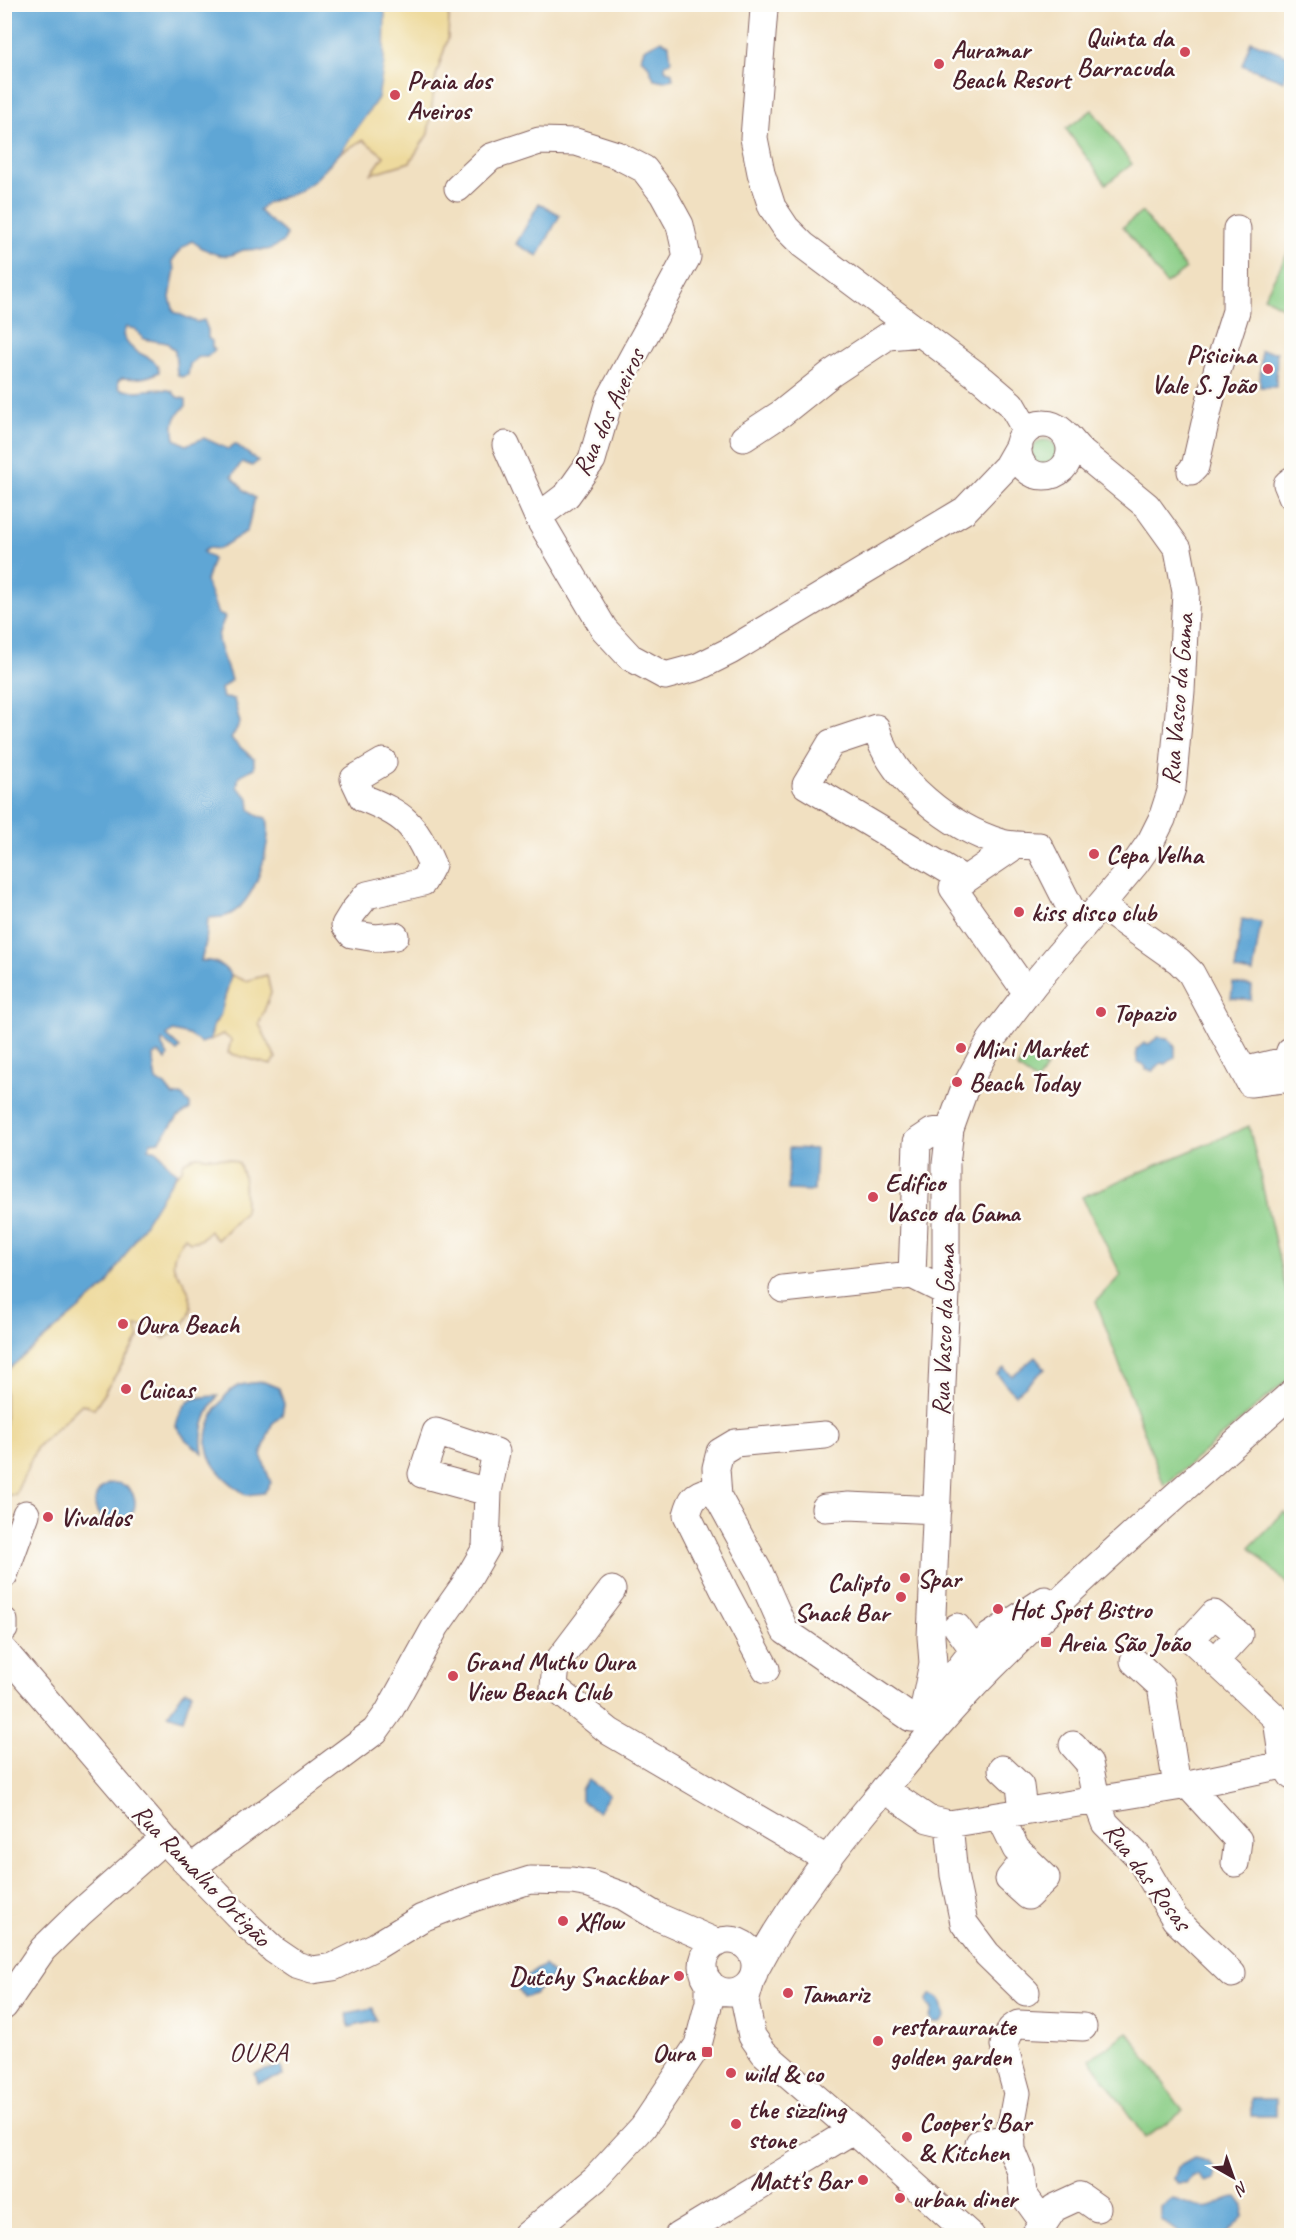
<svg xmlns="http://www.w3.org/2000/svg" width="1296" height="2240" font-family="Caveat,sans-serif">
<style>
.green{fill:#8bce87;stroke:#6a7659;stroke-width:1.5}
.sand{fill:#eeda9e;stroke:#9c7c64;stroke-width:1.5}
.water{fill:#5ea6d5;stroke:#546280;stroke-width:1.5}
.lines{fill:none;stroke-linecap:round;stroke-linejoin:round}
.minor-casing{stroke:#846360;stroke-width:29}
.minor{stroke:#fff;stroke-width:27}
.poi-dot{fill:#d1495b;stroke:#fdfcf7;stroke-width:2}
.labels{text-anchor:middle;stroke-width:5;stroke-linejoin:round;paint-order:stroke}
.poi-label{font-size:26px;font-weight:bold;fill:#4a1f2b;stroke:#fdfcf7;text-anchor:start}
.street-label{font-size:26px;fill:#4a1f2b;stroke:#fdfcf7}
.neighbourhood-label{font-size:27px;letter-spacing:1.5px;fill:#4a1f2b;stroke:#fdfcf7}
</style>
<rect width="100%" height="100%" fill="#fdfcf7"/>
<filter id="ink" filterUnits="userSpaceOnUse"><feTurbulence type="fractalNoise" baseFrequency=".0167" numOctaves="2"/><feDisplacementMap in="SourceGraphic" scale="12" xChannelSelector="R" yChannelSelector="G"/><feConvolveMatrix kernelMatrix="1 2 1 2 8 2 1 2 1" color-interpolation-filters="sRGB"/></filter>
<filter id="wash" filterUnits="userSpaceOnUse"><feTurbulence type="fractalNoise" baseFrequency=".008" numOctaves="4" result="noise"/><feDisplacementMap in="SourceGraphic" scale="24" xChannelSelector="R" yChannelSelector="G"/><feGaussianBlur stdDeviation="1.35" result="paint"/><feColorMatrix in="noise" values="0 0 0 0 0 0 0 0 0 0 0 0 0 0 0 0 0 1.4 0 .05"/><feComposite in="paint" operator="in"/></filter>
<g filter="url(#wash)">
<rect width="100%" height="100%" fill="#f1e0c1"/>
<!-- green -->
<path class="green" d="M1092,110l40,54 -26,20 -40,-55z
M1142,212l44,57 -20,15 -43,-57z
M1291,247v65l-27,-15z
M1032 453a13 13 0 1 1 26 0a13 13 0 1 1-26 0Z
M1026,1055l20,13 -9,14 -20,-14z
M1249,1126l42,187v64l-127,109 -68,-185 25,-26 -39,-78z
M1284,1512l7,7v69l-41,-41z
M1128,2032l55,79 -38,27 -55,-79z"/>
<!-- sand -->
<path class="sand" d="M373,5h70l6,12 -1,21 -12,38 -8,58 -18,28 -39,12 13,-18 -21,-16 -23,13z
M231,975l14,6 22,-6 4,18 -12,31 17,34 -5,7 -43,-12 3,-13 -8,-6 -13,6 3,-14 7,-10z
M196,1156l33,3 10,4 5,15 1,34 -28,28 -8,-9 -9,9 -10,2 -5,-5c-6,8 -14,19 -11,30 1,5 7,11 10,15 15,28 5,42 -20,57 -7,-11 -15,-13 -28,-13l3,12 -45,71 -12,-5 -45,43 -22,48h-10v-123l101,-86 64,-105 12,-11 2,-8z"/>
<!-- water -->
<path class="water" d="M5,4h378l2,10 -1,49 -6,35 -38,55 -26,28 -15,10 -32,12 -8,7c7,10 19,15 27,24l-2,7c-21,15 -19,6 -40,9 -5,1 -8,4 -13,5 -13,3 -29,-6 -39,-14l-12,9 -8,11 3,8 -5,29 4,14 23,10 7,-2 4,10v8l4,3v6l3,3 -8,7h-8l-9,7 -2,11 -7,2 -4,-3 -2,-23 -8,-8 -23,-4 -9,-10 -9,-2 -3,8c10,25 34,17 36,37 -13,7 -23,7 -37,6l-4,3 1,7c16,8 36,-3 53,3l5,6 9,2v7c-12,10 -14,18 -11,33l11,6 18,-7 24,11 7,-5 23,17 -6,5 -10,-4 -10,14 12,14 11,8 -8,33 -28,18 -11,-1 -5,4 10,7 -7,22 12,33 7,3c-2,6 -6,13 -7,20 -1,10 10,30 13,43l-10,9 2,9 11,1 6,24 -9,16 23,20v9l-15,8 -2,11 12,11 1,11 8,7 9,2c6,26 -12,89 -41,98 -5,2 -13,1 -18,2l-2,24 -5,19c14,-1 21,3 30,14l-11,41 -7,10 -3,14 -9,3 -12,-8 -16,-4 -6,5 13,12 -3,3 -15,-11v6l6,10 -2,4 -7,-7 -6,2 1,14 2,11 9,6 8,10 8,-1 9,9v5l-12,8 -19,24 -8,1 -3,7 10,2 12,16 7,5 -71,114 -101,86z
M661,40l8,5 2,17 -6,2v5l7,4 1,6 -9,2 -10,-2 -6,-14 -7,-7 3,-9z
M1251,41l40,16 -7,24 -42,-16z
M539,203l21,12 -22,41 -22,-12z
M1261,351l16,1 -1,35h-16z
M1242,919l19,3 -8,51 -18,-3z
M1233,983l19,3 -1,14 -20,-2z
M1158,1037l10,1 7,9v10l-9,7 -5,-1 -8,8 -7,-1v-3l-9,-6 -1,-11 8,-7 5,1z
M789,1148l27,1 -2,42 -26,-1z
M1035,1357l10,12 -30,26 -18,-21 7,-6 8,8z
M264,1382l15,6 5,16 -2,11 -10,9 -11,31 10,28 -7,10 -18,2c-30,-22 -50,-40 -33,-80 4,-9 14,-23 23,-28 7,-4 20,-4 28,-5z
M218,1396c-13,18 -19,36 -15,57l-17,-13 -10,-14c7,-27 15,-29 42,-30z
M95 1503a20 20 0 1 1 40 0a20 20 0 1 1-40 0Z
M185,1690l7,2 -9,27 -15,-5z
M588,1780l21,15 -11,17 -17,-12v-11z
M544,1965l10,9 -18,19 -12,5 -9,-14z
M931,1995c12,1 12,12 14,22l-5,5h-7l-3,-4 2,-9 -4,-4 -1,-6z
M373,2008l3,13 -27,6 -2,-14z
M281,2066l2,10 -25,7 -3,-10z
M1251,2099h25v17h-25z
M1194,2158c13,2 23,6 21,21l-9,3 -8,-7 -5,1 -7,7h-8l-4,-4 4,-12z
M1237,2197l7,9 -1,11 -18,18h-43l-21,-15v-13l11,-8c13,2 24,11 38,8 11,-2 12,-9 27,-10z"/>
</g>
<g filter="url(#ink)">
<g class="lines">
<!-- minor casing -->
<g class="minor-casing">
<path id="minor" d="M764,9l-10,129 7,35 11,34 14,21 17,17 180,135 28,24 15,26
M458,188l33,-31 48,-16 37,1 41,13 27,14 19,25 17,31 7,32 -78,144 -17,59 -25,35 -29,22
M1018 450a26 26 0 1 1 52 0a26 26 0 1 1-52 0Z
M744,438l38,-25 50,-40 56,-37 34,-3
M506,445l32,72 66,112 26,28 35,19 33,-9 32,-16 235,-141 42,-44 12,-21
M1191,471l4,-4 22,-96 19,-60 1,-82
M1292,480l-5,4 5,12
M383,762l-29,17 9,19c41,16 52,26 69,67l-9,17 -56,13 -14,17 -8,13 7,9 24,4 19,-2
M1016,845l-63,43 74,105
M965,880l-159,-95 25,-42 45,-15c15,53 75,100 126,115 12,3 25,2 37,3l42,83
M1101,906l78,55 12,12 59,110 42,-5
M1251,1069l33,-8 4,-4 2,-6
M783,1289l129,-14
M946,1292l-34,-17 5,-133 15,-10 18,-3
M718,1497l-2,-29 4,-16 15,-9 90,-8
M825,1508l24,-2 88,4
M4,1575l22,-61
M612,1590l-56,74 -2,23 56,45 218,128
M4,1621v8
M957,1627l14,19 5,18 -2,3
M4,1651l170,199 73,75 27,25 22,15 16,5 21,-3 43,-21 46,-28 51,-20 57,-18 42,1 18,3 33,12 33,20 62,27
M1134,1661l27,25 16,100
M1215,1661l24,-26 -25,-21 -23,25 86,80 6,44 9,13
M766,1669l-42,-79 -37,-75c4,-15 7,-21 22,-24l9,6 41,75 26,59 126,87h11l11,-55 -2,-26 15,-345v-128l4,-35 14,-39 27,-50 43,-56 101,-120 16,-23 11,-22 10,-31 9,-97 5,-99 -8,-43 -31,-43 -67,-55 -12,-14
M926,1712l40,-52 24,-24 55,-36
M1073,1745l16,18 7,36 9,24 33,33 37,63 57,55
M1002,1769l18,17 3,24
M1188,1785l50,55 -3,23
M884,1789l44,30 21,5 239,-39 104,-22
M1000,1816l16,33 30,29 -18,18 -19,-17 17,-21
M949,1824l5,51 10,48 23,31 39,38
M191,1868l184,-137 13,-18 48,-87 28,-40 22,-38 2,-56 8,-40 -60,-20 -14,42 66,18
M703 1966a26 26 0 1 1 52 0a26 26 0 1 1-52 0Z
M755,1970c35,-67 83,-126 131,-183 34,-41 68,-82 105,-119 96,-96 199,-185 301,-275
M751,1981l-6,21 7,34 12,17 89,77 118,106
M4,2006l39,-57 37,-36 84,-74
M979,2143l33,-5
M1044,2223l10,-15 26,-12 17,12
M526,2236l69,-57 48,-52 55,-82 11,-43v-20
M678,2236l175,-106
M1034,2236l10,-13 -21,-29 -2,-22 -9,-22 -1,-24 6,-33 -13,-48 7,-16 7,-5 65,3"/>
</g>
<!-- minor -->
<use href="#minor" class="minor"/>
</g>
</g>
<!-- markers -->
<g class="poi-dot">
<circle cx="1185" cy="52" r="6"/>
<circle cx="939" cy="64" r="6"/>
<circle cx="395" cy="95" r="6"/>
<circle cx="1268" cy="369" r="6"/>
<circle cx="1094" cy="854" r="6"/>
<circle cx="1019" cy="912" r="6"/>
<circle cx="1101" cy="1012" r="6"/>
<circle cx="961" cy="1048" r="6"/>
<circle cx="957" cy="1082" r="6"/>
<circle cx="873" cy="1197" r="6"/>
<circle cx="123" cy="1324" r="6"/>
<circle cx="126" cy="1389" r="6"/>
<circle cx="48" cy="1517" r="6"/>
<circle cx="905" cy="1578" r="6"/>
<circle cx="901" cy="1597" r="6"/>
<circle cx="998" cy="1609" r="6"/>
<rect x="1040" y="1636" width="12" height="12" rx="3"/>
<circle cx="453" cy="1676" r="6"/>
<circle cx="563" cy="1921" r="6"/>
<circle cx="679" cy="1976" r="6"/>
<circle cx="788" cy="1993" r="6"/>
<circle cx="878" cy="2041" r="6"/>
<rect x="701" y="2046" width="12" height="12" rx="3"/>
<circle cx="731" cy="2073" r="6"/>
<circle cx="736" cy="2124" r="6"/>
<circle cx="907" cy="2137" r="6"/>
<circle cx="863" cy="2180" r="6"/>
<circle cx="900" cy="2198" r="6"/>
</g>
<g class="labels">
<!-- poi labels -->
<g class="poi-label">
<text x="1173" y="46" text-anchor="end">Quinta da<tspan x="1173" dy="30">Barracuda</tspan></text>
<text x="951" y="58">Auramar<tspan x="951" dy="30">Beach Resort</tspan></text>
<text x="407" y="89">Praia dos<tspan x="407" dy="30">Aveiros</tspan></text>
<text x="1256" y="363" text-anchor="end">Pisicina<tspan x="1256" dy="30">Vale S. João</tspan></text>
<text x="1106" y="863">Cepa Velha</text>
<text x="1031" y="921">kiss disco club</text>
<text x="1113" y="1021">Topazio</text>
<text x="973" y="1057">Mini Market</text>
<text x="969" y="1091">Beach Today</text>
<text x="885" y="1191">Edifico<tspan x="885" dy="30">Vasco da Gama</tspan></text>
<text x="135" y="1333">Oura Beach</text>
<text x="138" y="1398">Cuicas</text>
<text x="60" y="1526">Vivaldos</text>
<text x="917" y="1587">Spar</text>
<text x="889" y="1591" text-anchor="end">Calipto<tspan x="889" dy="30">Snack Bar</tspan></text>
<text x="1010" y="1618">Hot Spot Bistro</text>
<text x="1058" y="1651">Areia São João</text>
<text x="465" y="1670">Grand Muthu Oura<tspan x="465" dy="30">View Beach Club</tspan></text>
<text x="575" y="1930">Xflow</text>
<text x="667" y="1985" text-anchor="end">Dutchy Snackbar</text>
<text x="800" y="2002">Tamariz</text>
<text x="890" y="2035">restaraurante<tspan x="890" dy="30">golden garden</tspan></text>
<text x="695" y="2061" text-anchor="end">Oura</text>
<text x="743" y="2082">wild &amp; co</text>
<text x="748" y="2118">the sizzling<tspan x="748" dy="30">stone</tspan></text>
<text x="919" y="2131">Cooper's Bar<tspan x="919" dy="30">&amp; Kitchen</tspan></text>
<text x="851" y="2189" text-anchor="end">Matt's Bar</text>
<text x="912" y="2207">urban diner</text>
</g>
<!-- street labels -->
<g class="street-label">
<text transform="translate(608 412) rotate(-65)" y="9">Rua dos Aveiros</text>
<text transform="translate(1177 699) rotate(-85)" y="9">Rua Vasco da Gama</text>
<text transform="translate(943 1330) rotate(-88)" y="9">Rua Vasco da Gama</text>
<text transform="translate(202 1875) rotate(46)" y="9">Rua Ramalho Ortigão</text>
<text transform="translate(1148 1876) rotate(53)" y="9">Rua das Rosas</text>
</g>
<!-- neighbourhood labels -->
<g class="neighbourhood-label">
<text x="259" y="2061">OURA</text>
</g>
</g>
<!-- margin -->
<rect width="1296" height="2240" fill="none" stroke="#fdfcf7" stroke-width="24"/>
<!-- north arrow -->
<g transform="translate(1233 2177) rotate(140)" stroke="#fdfcf7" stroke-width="4.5" paint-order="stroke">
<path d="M0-4.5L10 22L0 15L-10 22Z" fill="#4a1f2b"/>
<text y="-9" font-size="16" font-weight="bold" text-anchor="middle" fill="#4a1f2b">N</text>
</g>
</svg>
